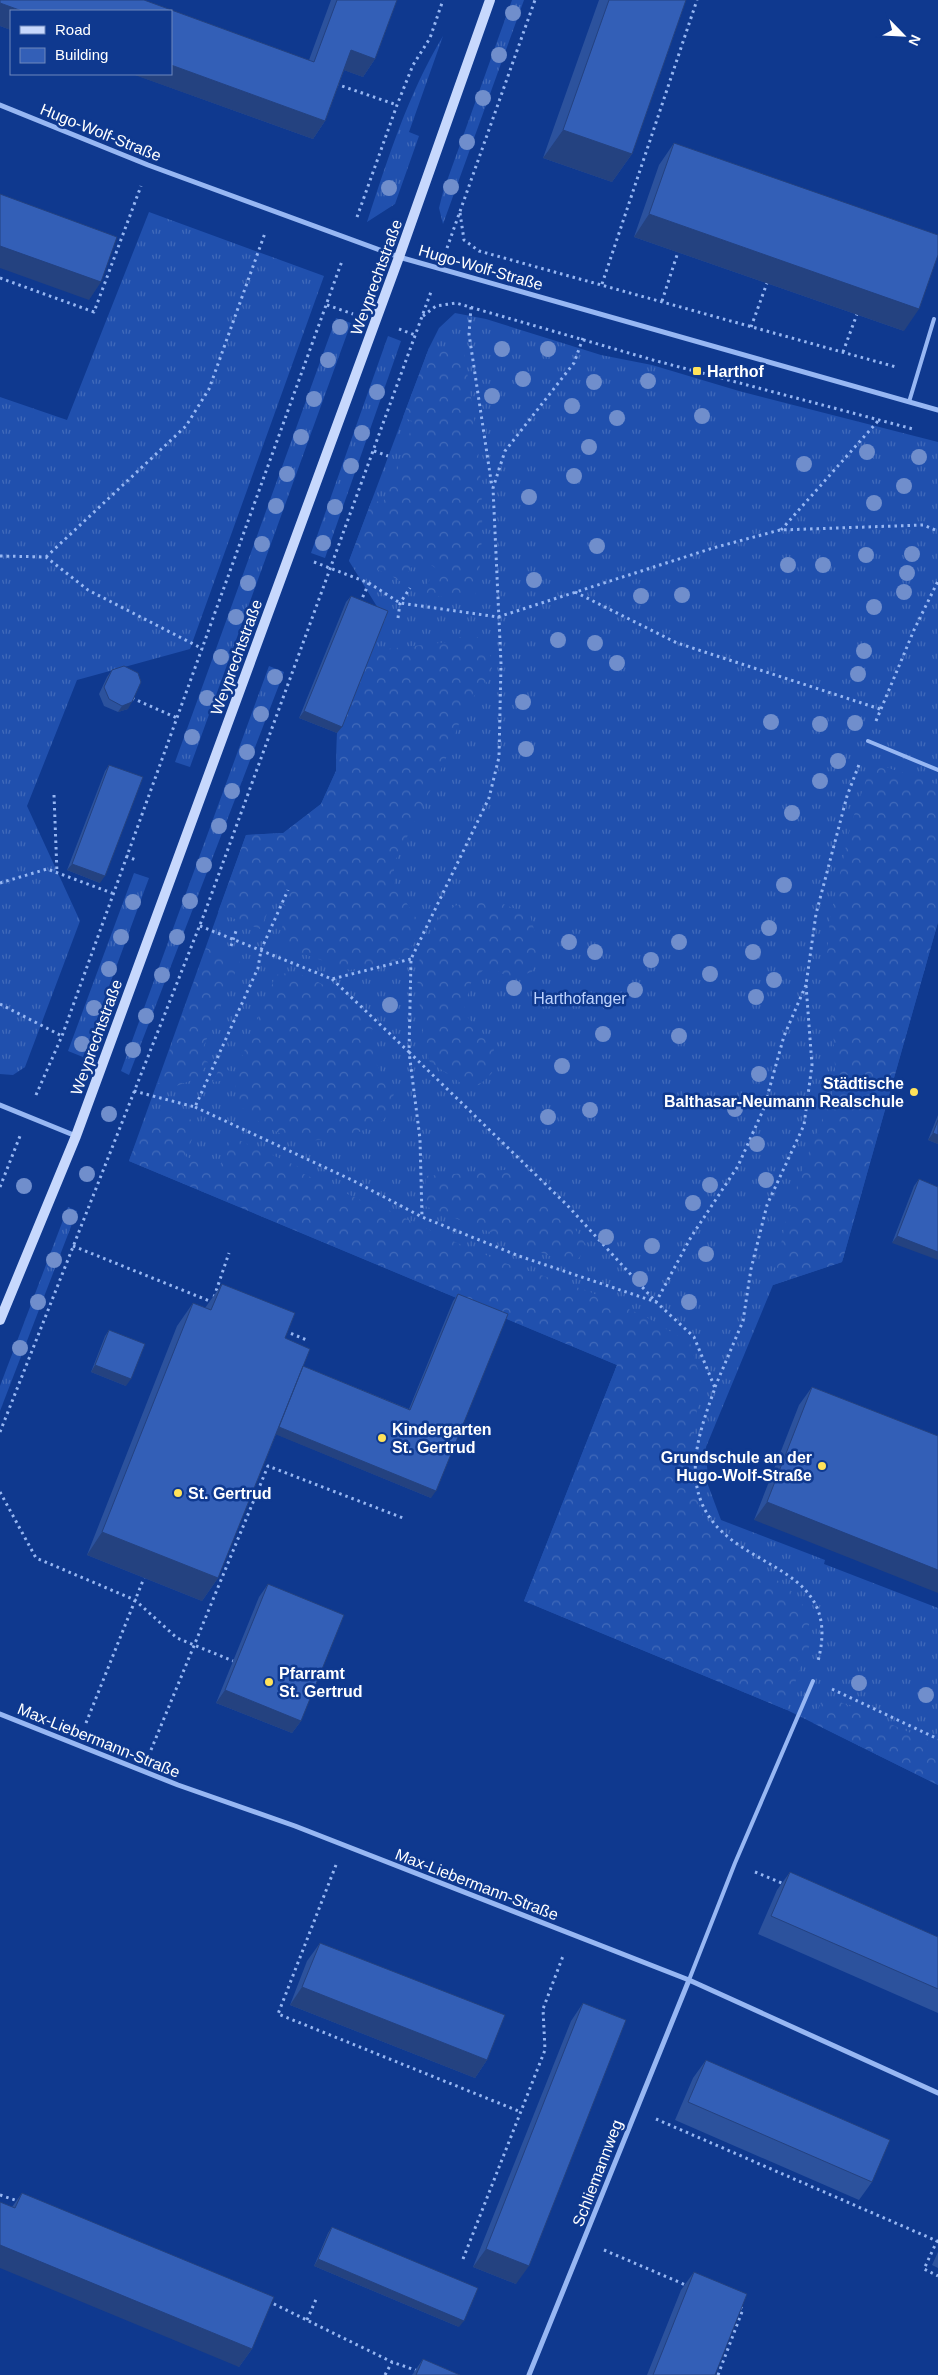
<svg xmlns="http://www.w3.org/2000/svg" width="938" height="2375" font-family="Helvetica,sans-serif">
<style>
.grass{fill:url(#grass-tufts)}
.forest{fill:url(#forest-crowns)}
.lines{fill:none;stroke-linecap:round;stroke-linejoin:round}
.path{stroke:#97b7f3;stroke-width:3;stroke-dasharray:2.5 4;stroke-linecap:butt}
.lane{stroke:#97b7f3;stroke-width:4}
.street{stroke:#97b7f3;stroke-width:5}
.secondary{stroke:#c7d8fd;stroke-width:10}
.tree{fill:#708ecc}
.wall{fill:#2c529d}
.shaded-wall{fill:#244280}
.building{fill:#335fb7;stroke:#244280}
.poi-dot{fill:#ffe25a;stroke:#0f398f;stroke-width:2}
.labels{text-anchor:middle;stroke-width:5;stroke-linejoin:round;paint-order:stroke}
.street-label{font-size:16px;fill:#fff;stroke:#0f398f}
.poi-label{font-size:16px;font-weight:bold;fill:#fff;stroke:#0f398f;text-anchor:start}
.park-label{font-size:16px;fill:#bfd4fe;stroke:#0f398f}
</style>
<defs>
<pattern id="grass-tufts" width="24" height="20" patternUnits="userSpaceOnUse" patternTransform="scale(1.25)"><rect width="24" height="20" fill="#2050ae"/><path d="M3 7l-1-3M5 7V3M7 7l1-3M15 17l-1-3M17 17v-4M19 17l1-3" fill="none" stroke="#416aba"/></pattern>
<pattern id="forest-crowns" width="20" height="18" patternUnits="userSpaceOnUse" patternTransform="scale(1.25)"><rect width="20" height="18" fill="#2050ae"/><path d="M2 6a3 3 0 1 1 6 0M12 15a3 3 0 1 1 6 0" fill="none" stroke="#416aba"/></pattern>
</defs>
<rect width="100%" height="100%" fill="#0f398f"/>
<!-- grass -->
<path class="grass" d="M512,0h12l-81,224 -4,-16 4,-16z
M443,36l-34,96 10,4 -24,68 -28,18c21,-64 41,-128 76,-186z
M149,212l175,64 -134,373 -113,31 -50,126 53,115 -55,146 -12,8 -13,-1v-677l67,23z
M455,313l31,6 115,36 51,10 87,26 199,51v480l-96,340 -69,23 -67,162 2,38 13,35 104,40 -1,4 114,44v177l-151,-75 -263,-109 93,-236 -488,-204 117,-326 38,-2 37,-29 15,-33 1,-38 47,-115 -35,-57 80,-213 10,-20z
M336,318l15,5 -161,444 -15,-5z
M388,336l13,5 -76,217 -14,-5z
M269,666l15,6 -155,403 -8,-4z
M134,873l15,5 -66,179 -15,-6z
M68,1207l9,4 -77,200v-25z"/>
<!-- forest -->
<path class="forest" d="M429,348l35,5c13,81 27,163 11,244l-23,1 -32,-4 17,-25 -18,-12 -18,25 -14,-9 -38,-12 23,-61 11,3 31,-81 -11,-5z
M471,633c19,11 21,22 21,43l-26,29 -21,56 -51,102v20l27,43 -11,23 -14,12 -46,9 -64,-22 -8,-11 12,-29 -17,-7 -13,28 -42,-17 28,-77 37,-2 38,-29 15,-33 1,-38 33,-82 78,-9z
M877,764l61,21v137l-96,340 -69,23 12,-61 19,-60 32,-78 -3,-59 -8,-46 5,-63 21,-94 16,-47z
M489,902l14,2 27,11 9,32 -7,25 -21,6 -24,-12 -16,17 -8,29 31,35 -2,26 -13,12 -14,1 -36,-25 -6,-24 -6,-60 3,-20 21,-43 16,-9z
M206,948l34,13 -41,96 9,5 -10,16 -27,10 -13,-5z
M293,972c40,13 57,30 87,59l-9,-2 6,36 17,29 -10,26 -29,14 -50,8 -26,-9 -23,-13 -16,-14 -6,-27 -21,3 7,-15 15,6 41,-98z
M167,1116l17,1 15,6 -14,33 33,14 14,-33 67,30 -2,4 68,31 1,-3 82,40 57,24 83,28 58,26 44,26 11,37 -13,96 20,53 35,32 39,22 17,15 10,19v30l-11,26 -11,37 -263,-109 93,-236 -488,-204c10,-25 11,-36 38,-45z
M515,1169l50,46 22,31 -8,12 -9,6 -145,-58 1,-30z
M823,1697l15,4 100,44v40l-125,-62z"/>
<g class="lines">
<!-- path -->
<path class="path" d="M336,84l61,21
M460,213l4,27 15,11 417,116
M357,217l40,-112 16,-40 17,-27 13,-38
M447,248l88,-248
M0,278l94,34 47,-126
M602,284l95,-284
M662,301l16,-49
M327,305l26,9
M471,307l-2,27 23,153
M423,316l13,-10 20,-3 197,57 260,69
M751,327l16,-44
M399,329l16,6
M583,338l-9,25 -69,88 -12,37 8,176 -2,93 -10,41 -78,161 -2,93 158,153 89,97 35,-65 47,-71 26,-58 20,-72 22,-51
M843,352l14,-38
M374,451l14,5
M781,530l97,-109
M0,556l46,1 42,33 115,59
M46,557l140,-131 23,-37 56,-156
M314,562l55,21 31,20 98,14 215,-69 67,-18 143,-5 15,6
M575,592l102,51 203,66
M360,603l9,-20
M398,618l2,-15 10,-15
M132,698l45,20
M876,721l38,-91 24,-49
M54,795l3,78
M126,856l12,5
M0,883l47,-14 65,24
M200,926l132,53 79,-20
M231,946l5,-15
M332,979l77,73 11,87 2,78
M0,1004l62,32
M134,1091l61,16 63,-139 3,-18 27,-60
M36,1095l26,-59 280,-775
M195,1107l157,73 70,37 97,39 137,46 38,35 21,51c-10,28 -23,62 -19,93 12,95 151,70 122,180
M0,1187l20,-51
M73,1246l139,56
M214,1297l15,-44
M285,1331l24,10
M715,1387l28,-66 8,-52 16,-64 37,-80 8,-60 -6,-80 10,-71 31,-118 13,-34
M0,1432l205,-520 227,-623
M0,1492l36,66 99,42 42,38 56,23
M832,1689l106,50
M86,1723l58,-145
M151,1750l117,-284 135,52
M336,1865l-58,149 243,98
M755,1872l29,12
M656,2119l281,122 -13,28 14,7
M0,2195l21,7
M604,2250l84,36
M463,2259l82,-209 -2,-41 20,-53
M268,2301l124,61 26,9
M307,2320l10,-23
M385,2375l7,-13
M718,2375l25,-66 -5,-3"/>
<!-- lane -->
<path class="lane" d="M909,402l25,-83
M868,741l70,29
M689,1980l46,-117 78,-182"/>
<!-- street -->
<path class="street" d="M0,105l148,60 251,92 539,153
M0,1105l76,31
M0,1714l178,71 117,41 394,154 249,113
M529,2375l160,-395"/>
<!-- secondary -->
<path class="secondary" d="M0,1320l76,-184 323,-879 91,-257"/>
</g>
<!-- trees -->
<g class="tree">
<circle cx="513" cy="13" r="8"/>
<circle cx="499" cy="55" r="8"/>
<circle cx="483" cy="98" r="8"/>
<circle cx="467" cy="142" r="8"/>
<circle cx="451" cy="187" r="8"/>
<circle cx="389" cy="188" r="8"/>
<circle cx="340" cy="327" r="8"/>
<circle cx="502" cy="349" r="8"/>
<circle cx="548" cy="349" r="8"/>
<circle cx="328" cy="360" r="8"/>
<circle cx="523" cy="379" r="8"/>
<circle cx="648" cy="381" r="8"/>
<circle cx="594" cy="382" r="8"/>
<circle cx="377" cy="392" r="8"/>
<circle cx="492" cy="396" r="8"/>
<circle cx="314" cy="399" r="8"/>
<circle cx="572" cy="406" r="8"/>
<circle cx="702" cy="416" r="8"/>
<circle cx="617" cy="418" r="8"/>
<circle cx="362" cy="433" r="8"/>
<circle cx="301" cy="437" r="8"/>
<circle cx="589" cy="447" r="8"/>
<circle cx="867" cy="452" r="8"/>
<circle cx="919" cy="457" r="8"/>
<circle cx="804" cy="464" r="8"/>
<circle cx="351" cy="466" r="8"/>
<circle cx="287" cy="474" r="8"/>
<circle cx="574" cy="476" r="8"/>
<circle cx="904" cy="486" r="8"/>
<circle cx="529" cy="497" r="8"/>
<circle cx="874" cy="503" r="8"/>
<circle cx="276" cy="506" r="8"/>
<circle cx="335" cy="507" r="8"/>
<circle cx="323" cy="543" r="8"/>
<circle cx="262" cy="544" r="8"/>
<circle cx="597" cy="546" r="8"/>
<circle cx="912" cy="554" r="8"/>
<circle cx="866" cy="555" r="8"/>
<circle cx="788" cy="565" r="8"/>
<circle cx="823" cy="565" r="8"/>
<circle cx="907" cy="573" r="8"/>
<circle cx="534" cy="580" r="8"/>
<circle cx="248" cy="583" r="8"/>
<circle cx="904" cy="592" r="8"/>
<circle cx="682" cy="595" r="8"/>
<circle cx="641" cy="596" r="8"/>
<circle cx="874" cy="607" r="8"/>
<circle cx="236" cy="617" r="8"/>
<circle cx="558" cy="640" r="8"/>
<circle cx="595" cy="643" r="8"/>
<circle cx="864" cy="651" r="8"/>
<circle cx="221" cy="657" r="8"/>
<circle cx="617" cy="663" r="8"/>
<circle cx="858" cy="674" r="8"/>
<circle cx="275" cy="677" r="8"/>
<circle cx="207" cy="698" r="8"/>
<circle cx="523" cy="702" r="8"/>
<circle cx="261" cy="714" r="8"/>
<circle cx="771" cy="722" r="8"/>
<circle cx="855" cy="723" r="8"/>
<circle cx="820" cy="724" r="8"/>
<circle cx="192" cy="737" r="8"/>
<circle cx="526" cy="749" r="8"/>
<circle cx="247" cy="752" r="8"/>
<circle cx="838" cy="761" r="8"/>
<circle cx="820" cy="781" r="8"/>
<circle cx="232" cy="791" r="8"/>
<circle cx="792" cy="813" r="8"/>
<circle cx="219" cy="826" r="8"/>
<circle cx="204" cy="865" r="8"/>
<circle cx="784" cy="885" r="8"/>
<circle cx="190" cy="901" r="8"/>
<circle cx="133" cy="902" r="8"/>
<circle cx="769" cy="928" r="8"/>
<circle cx="121" cy="937" r="8"/>
<circle cx="177" cy="937" r="8"/>
<circle cx="569" cy="942" r="8"/>
<circle cx="679" cy="942" r="8"/>
<circle cx="595" cy="952" r="8"/>
<circle cx="753" cy="952" r="8"/>
<circle cx="651" cy="960" r="8"/>
<circle cx="109" cy="969" r="8"/>
<circle cx="710" cy="974" r="8"/>
<circle cx="162" cy="975" r="8"/>
<circle cx="774" cy="980" r="8"/>
<circle cx="514" cy="988" r="8"/>
<circle cx="635" cy="990" r="8"/>
<circle cx="756" cy="997" r="8"/>
<circle cx="390" cy="1005" r="8"/>
<circle cx="94" cy="1008" r="8"/>
<circle cx="146" cy="1016" r="8"/>
<circle cx="603" cy="1034" r="8"/>
<circle cx="679" cy="1036" r="8"/>
<circle cx="82" cy="1044" r="8"/>
<circle cx="133" cy="1050" r="8"/>
<circle cx="562" cy="1066" r="8"/>
<circle cx="759" cy="1074" r="8"/>
<circle cx="735" cy="1109" r="8"/>
<circle cx="590" cy="1110" r="8"/>
<circle cx="109" cy="1114" r="8"/>
<circle cx="548" cy="1117" r="8"/>
<circle cx="757" cy="1144" r="8"/>
<circle cx="87" cy="1174" r="8"/>
<circle cx="766" cy="1180" r="8"/>
<circle cx="710" cy="1185" r="8"/>
<circle cx="24" cy="1186" r="8"/>
<circle cx="693" cy="1203" r="8"/>
<circle cx="70" cy="1217" r="8"/>
<circle cx="606" cy="1237" r="8"/>
<circle cx="652" cy="1246" r="8"/>
<circle cx="706" cy="1254" r="8"/>
<circle cx="54" cy="1260" r="8"/>
<circle cx="640" cy="1279" r="8"/>
<circle cx="38" cy="1302" r="8"/>
<circle cx="689" cy="1302" r="8"/>
<circle cx="20" cy="1348" r="8"/>
<circle cx="859" cy="1683" r="8"/>
<circle cx="926" cy="1695" r="8"/>
</g>
<!-- wall -->
<path class="wall" d="M0,0l309,60 22,-60h66l-22,59 -12,18 -19,-7 -19,51 -12,18 -313,-113z
M599,0h87l-54,154 -20,28 -69,-24z
M674,143l230,188 -270,-94 25,-72z
M351,596l-14,137 -38,-15 47,-116z
M112,670l16,39 -10,3 -14,-6 -5,-12 8,-17z
M109,765l-9,118 -33,-13 38,-99z
M938,1115v29l-10,-4z
M919,1179l19,8 -46,56 22,-57z
M222,1284l63,54 18,28 106,43 44,-108 5,-7 -27,204 -155,-64 -58,144 -16,23 -115,-46 90,-229 16,-23 12,5z
M109,1330l17,56 -35,-14 14,-36z
M812,1387l126,49 -184,84 45,-115z
M268,1584l33,137 -9,12 -76,-30 43,-106z
M790,1872l148,65v76l-180,-79 19,-44z
M320,1943l167,117 -12,18 -185,-73 17,-44z
M583,2003l-67,281 -43,-17 98,-246z
M706,2060l166,122 -13,18 -184,-80 18,-42z
M22,2193l230,156 -13,18 -227,-160z
M332,2227l127,100 -145,-61 14,-33z
M938,2252v16l-6,-3z
M694,2272l21,103h-68l34,-85z
M423,2359l37,16h-48z"/>
<!-- shaded-wall -->
<path class="shaded-wall" d="M0,3l22,8h-11v19l-11,-4z
M351,50l24,9 -12,18 -25,-9z
M171,65l154,56 -12,18 -181,-65h39z
M563,130l69,24 -20,28 -69,-24z
M649,214l270,95 -15,22 -270,-94z
M0,246l101,36 -12,18 -89,-32z
M132,702l-4,7 -10,3 4,-6z
M304,711l38,16 -5,6 -38,-15z
M72,864l33,12 -5,7 -33,-13z
M933,1133l5,2v9l-10,-4z
M897,1236l41,16v8l-46,-17z
M95,1365l36,14 -5,7 -35,-14z
M274,1425l162,66 -5,7 -161,-66z
M767,1502l171,68v23l-184,-73z
M102,1532l116,46 -16,23 -115,-46z
M225,1690l76,31 -9,12 -76,-30z
M302,1987l185,73 -12,18 -185,-73z
M0,2245l252,104 -13,18 -239,-99z
M486,2249l43,17 -13,18 -43,-17z
M318,2259l146,62 -5,6 -145,-61z"/>
<!-- building -->
<path class="building" d="M0,0h144l170,62 23,-62h60l-22,59 -24,-9 -26,71 -154,-56v-54h-149l-22,-8z
M609,0h77l-54,154 -69,-24z
M674,143l264,92v20l-19,54 -270,-95z
M0,194l117,43 -16,45 -101,-36z
M351,596l37,15 -46,116 -38,-16z
M124,666l14,7 3,9 -9,20 -10,4 -13,-7 -5,-12 8,-17z
M109,765l34,12 -38,99 -33,-12z
M938,1120v15l-5,-2z
M919,1179l19,8v65l-41,-16z
M222,1284l73,29 -10,25 25,11 -92,229 -116,-46 91,-229 18,7z
M458,1294l50,20 -72,177 -157,-64 24,-61 107,44z
M109,1330l36,14 -14,35 -36,-14z
M812,1387l126,49v134l-171,-68z
M268,1584l76,31 -43,106 -76,-31z
M790,1872l148,65v52l-167,-73z
M320,1943l185,72 -18,45 -185,-73z
M583,2003l43,17 -97,246 -43,-17z
M706,2060l184,80 -18,42 -184,-80z
M22,2193l252,104 -22,52 -252,-104v1v-44l15,6z
M332,2227l146,61 -14,33 -146,-62z
M694,2272l53,22 -32,81h-62z
M423,2359l37,16h-44z"/>
<!-- markers -->
<g class="poi-dot">
<rect x="692" y="366" width="10" height="10" rx="2.5"/>
<circle cx="914" cy="1092" r="5"/>
<circle cx="382" cy="1438" r="5"/>
<circle cx="822" cy="1466" r="5"/>
<circle cx="178" cy="1493" r="5"/>
<circle cx="269" cy="1682" r="5"/>
</g>
<g class="labels">
<!-- street labels -->
<g class="street-label">
<text transform="translate(101 132) rotate(22)" y="6">Hugo-Wolf-Straße</text>
<text transform="translate(481 267) rotate(16)" y="6">Hugo-Wolf-Straße</text>
<text transform="translate(376 277) rotate(-70)" y="6">Weyprechtstraße</text>
<text transform="translate(236 657) rotate(-70)" y="6">Weyprechtstraße</text>
<text transform="translate(96 1037) rotate(-70)" y="6">Weyprechtstraße</text>
<text transform="translate(99 1740) rotate(22)" y="6">Max-Liebermann-Straße</text>
<text transform="translate(477 1884) rotate(21)" y="6">Max-Liebermann-Straße</text>
<text transform="translate(597 2173) rotate(-69)" y="6">Schliemannweg</text>
</g>
<!-- poi labels -->
<g class="poi-label">
<text x="707" y="377">Harthof</text>
<text x="904" y="1089" text-anchor="end">Städtische<tspan x="904" dy="18">Balthasar-Neumann Realschule</tspan></text>
<text x="392" y="1435">Kindergarten<tspan x="392" dy="18">St. Gertrud</tspan></text>
<text x="812" y="1463" text-anchor="end">Grundschule an der<tspan x="812" dy="18">Hugo-Wolf-Straße</tspan></text>
<text x="188" y="1499">St. Gertrud</text>
<text x="279" y="1679">Pfarramt<tspan x="279" dy="18">St. Gertrud</tspan></text>
</g>
<!-- park labels -->
<g class="park-label">
<text x="580" y="1004">Harthofanger</text>
</g>
</g>
<!-- legend -->
<rect x="10" y="10" width="162" height="65" fill="#0f398f" stroke="#6f88bc"/>
<rect x="20" y="26" width="25" height="8" fill="#c7d8fd" stroke="#6f88bc"/>
<text x="55" y="35" font-size="15" fill="#ffffff">Road</text>
<rect x="20" y="48" width="25" height="15" fill="#335fb7" stroke="#6f88bc"/>
<text x="55" y="60" font-size="15" fill="#ffffff">Building</text>
<!-- north arrow -->
<g transform="translate(903 35) rotate(114)" stroke="#0f398f" stroke-width="4" paint-order="stroke">
<path d="M0-4L9 19L0 12L-9 19Z" fill="#ffffff"/>
<text y="-8" font-size="14" font-weight="bold" text-anchor="middle" fill="#ffffff">N</text>
</g>
</svg>
